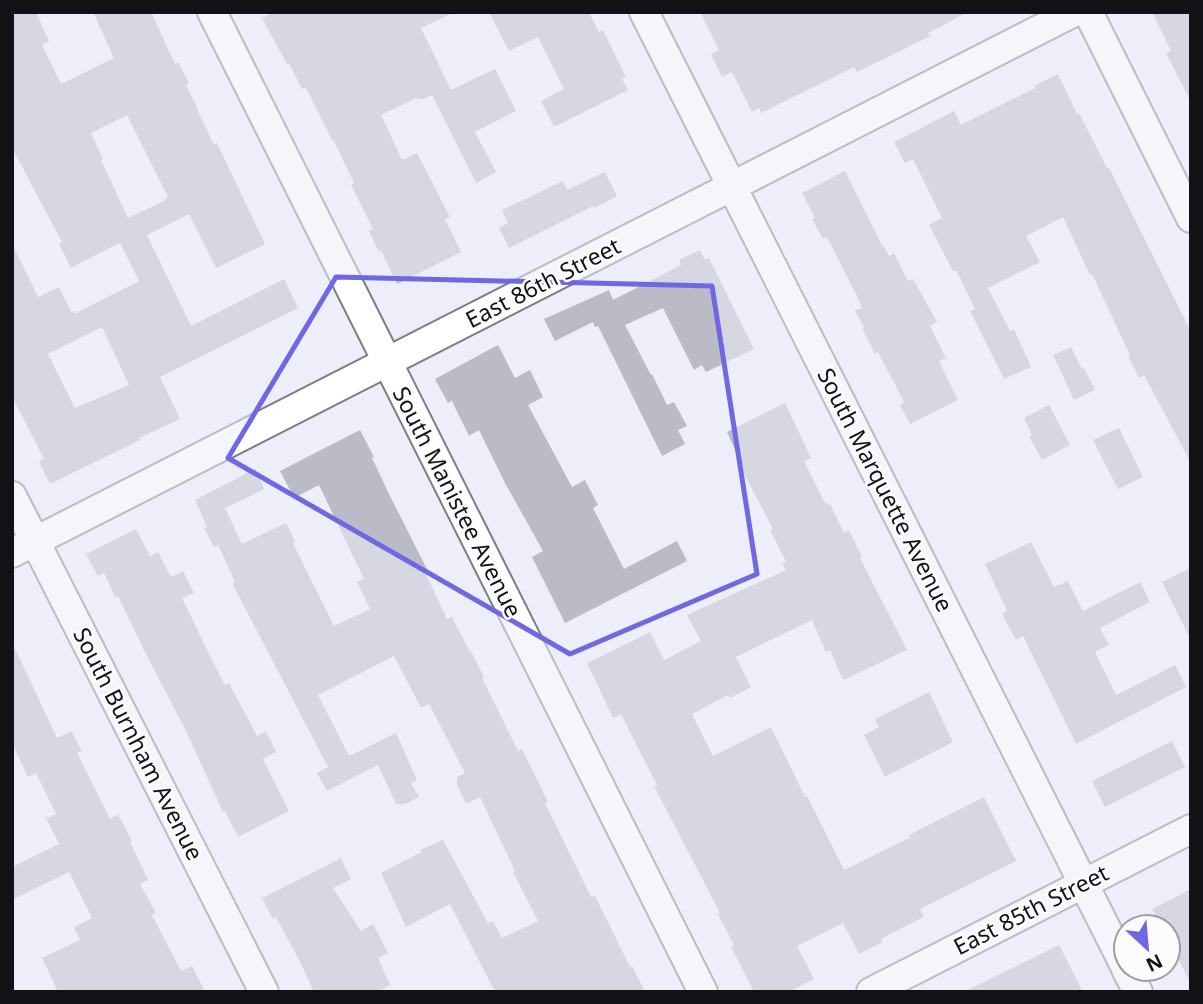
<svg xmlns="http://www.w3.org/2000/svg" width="1203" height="1004" font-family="'Noto Sans',sans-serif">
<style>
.building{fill:#babbc6;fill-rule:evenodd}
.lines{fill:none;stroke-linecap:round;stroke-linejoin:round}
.street-casing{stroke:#7c7d86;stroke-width:32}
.street{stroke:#fff;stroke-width:28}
.marked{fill:none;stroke:#6f68e2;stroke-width:5;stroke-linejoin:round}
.labels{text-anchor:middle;stroke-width:5;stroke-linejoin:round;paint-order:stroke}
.street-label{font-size:23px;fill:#121216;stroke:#fcfcfe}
</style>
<rect width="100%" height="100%" fill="#edeef9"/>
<!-- building -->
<path class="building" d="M12,12h24l13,29 -7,4 19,39 53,-26 -21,-46h58l24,52 3,-2 11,21 -3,2 11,22h-1l18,38 3,-2 48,101 -49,24 -27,-54 -42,21 44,91 93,-47 14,29 -138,69 20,42 -41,19 1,2 -90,44 -11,-22 5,-3 -32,-63v-153l26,54 21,-10 12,25 2,-1 1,3 65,-33 -19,-38 -49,25 -12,-24 3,-2 -50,-94zM127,115l41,82 -3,1 1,2 -38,18 -27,-58 2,-1 -12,-26zM102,327l27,58 -54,23 -27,-54z
M274,12h181l-34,16 1,2 29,60 44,-21 21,42 -41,21 21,40 -20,11 -44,-88 -10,5 -1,-2 -4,1 -1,-1 -35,17 21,45 15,-7 33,64 -5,2 16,33 -64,32 -16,-34 -2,2 -10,-21 4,-2 -22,-44 3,-2 -21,-44 -1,1 -26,-52 -4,1 -13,-26 -2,1 -25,-46z
M489,12h100l10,20 4,-2 23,47 -4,2 6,11 -74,37 -13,-26 23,-12 -26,-52 -29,14z
M700,12h268l-40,21 2,3 -73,36 -3,-5 -93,46 -2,-5 -7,4 -20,-40 -10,5 -11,-23 8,-4z
M1152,12h39v90l-25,-49 5,-2z
M1058,74l19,40 2,-1 28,55h2l82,164v131l-47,-88 -5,3 -11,-22 2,-1 -38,-81 -2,1 -27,-58 -37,19 14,26 -52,26 22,43 4,-2 17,38 -27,12 -34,-68 5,-2 -19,-39 -3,1 -24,-46 13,-7 -29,-59 -8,4 -11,-21 60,-31 7,14 74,-37 -1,-2z
M845,171l38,76 1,-1 5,10 5,-3 14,28 5,-2 24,43 -7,4 16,32 -7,3 19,39 -48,24 -10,-19 4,-3 -26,-50 -3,2 -13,-26 2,-1 -9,-16 7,-3 -5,-12 -30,-59 -4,2 -11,-20 3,-1 -13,-25z
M605,172l12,24 -23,12 -1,-2 -84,42 -10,-20 9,-5 -6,-13 61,-29 4,9z
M700,250l5,10 4,-2 45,91 -48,23 -4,-7 -8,5 -31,-62 -38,17 26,50 1,-1 15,31 7,-3 13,24 -9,4 7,14 -23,12 -64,-130 -3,1 -2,-5 -38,19 -11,-22 65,-29 4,10 68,-35 -2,-5z
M498,345l17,33 15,-8 13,27 -15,8 44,82 13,-7 13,25 -5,3 31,61 53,-28 10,20 -122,62 -33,-66 11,-6 -38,-68 -26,-53 -10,6 -17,-35 -4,2 -13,-24z
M1071,347l11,22 2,-1 11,22 -21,10 -21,-45z
M785,403l26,55 -7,3 21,42 1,-1 2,3 2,-1 14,29 5,-3 13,27 -2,1 47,92 -64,30 -13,-30 -4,2 -14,-32 -76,37 15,30 -21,11 -2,-3 -36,19 21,42 58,-29 34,70 2,-1 37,74 67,-33 -2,-2 75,-38 32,64 -96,48 4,8 -43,22 2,3 -24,12 -16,-31 -46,23 17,33 -25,13h-35l-23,-45 3,-2 -16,-31 2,-1 -66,-127 3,-1 -19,-37 -17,-34 -8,4 -26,-55 63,-31 14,28 37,-19 -14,-26 99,-45 -4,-6 4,-2 -16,-32 3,-1 -34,-65 2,-1 -14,-31z
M1049,405l21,40 -28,15 -13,-24 3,-1 -8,-17z
M1119,428l24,49 -25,12 -25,-49z
M360,430l14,27 -2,1 19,40 38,75 -3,1 21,45 5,-2 18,35 1,-1 13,26 -2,1 36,73 4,-2 26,53 -3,1 46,94 4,-1 35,71 2,-1 13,26h-150l-45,-88 -44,23 -25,-54 41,-21 -2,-2 23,-10 45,83 5,-2 9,17 36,-17 -25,-49 2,-1 -35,-74 -14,7 -9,-19v-8l8,-4 -36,-69 -8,4 -27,-52 -76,39 31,61 47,-23 21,47 -6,3 8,14 -14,7h-9l-18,-39 -51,26 -10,-18 11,-6 -96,-184 3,-1 -17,-37 -4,2 -10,-19 3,-1 -12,-27 60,-31 9,20 -39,19 17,36 44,-21 9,18 -2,2 41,83 36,-17 -13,-27 7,-3 -45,-94 -25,13 -14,-27z
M136,529l14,27 8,-4 13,25 12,-6 11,22 -12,5 30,62 13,25 4,-2 28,53 9,-5 10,21 -13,7 26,52 -51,26 -13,-26 -2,1 -37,-81 -42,-81 -26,-54 -2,2 -12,-25 -6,3 -12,-22z
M1031,542l23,45 14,-6 15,30 57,-29 10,20 -50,26 9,17 -14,7 21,43 59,-30 11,22 -110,57 -53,-108 -7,4 -14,-26 5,-3 -22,-47z
M1191,568v73l-29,-59z
M12,642l45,96 14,-7 11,20 -5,2 33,66 8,-5 14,27 -2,1 18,38 -8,4 16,29 -4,2 29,56 11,-5 13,26h-147l-16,-34 38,-18 -6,-13 18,-9 -23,-46 -57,28v-33l47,-23 -13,-26 10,-4 -20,-41 -8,4 -16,-34z
M929,692l24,50 -68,35 -21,-42 15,-8 -4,-8z
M1172,741l13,26 -80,40 -13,-26z
M341,858l10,21 -18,9 28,43 12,-7 15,29 -10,5 12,27 -13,7h-63l-14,-30 -24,-45 -3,2 -11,-21z
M1191,889v95l-23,-44v-13h-7l-9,-18z
M1059,945l24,47h-119z"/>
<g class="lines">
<!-- street casing -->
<g class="street-casing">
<path id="street" d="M212,12l491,980
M644,12l482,956
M1088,12l103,206
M12,496l252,496
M12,553l1062,-541
M1126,969l12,23
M871,992l320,-163"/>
</g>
<!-- street -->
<use href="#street" class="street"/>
</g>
<!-- marked area -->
<path d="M0 0H1203V1004H0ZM336,277l376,9 45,288 -187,80 -342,-196z" fill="#edeef9" fill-opacity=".55" fill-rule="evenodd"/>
<path class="marked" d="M336,277l376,9 45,288 -187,80 -342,-196z"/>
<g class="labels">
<!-- street labels -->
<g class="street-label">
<text transform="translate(543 283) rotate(-27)" y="8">East 86th Street</text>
<text transform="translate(885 490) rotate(63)" y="8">South Marquette Avenue</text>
<text transform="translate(457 502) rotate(63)" y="8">South Manistee Avenue</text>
<text transform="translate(138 744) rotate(63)" y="8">South Burnham Avenue</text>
<text transform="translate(1031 910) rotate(-27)" y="8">East 85th Street</text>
</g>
</g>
<!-- border -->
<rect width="1203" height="1004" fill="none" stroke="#121216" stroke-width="28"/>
<!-- north arrow -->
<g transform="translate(1147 948) rotate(154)"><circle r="33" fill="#fcfcfe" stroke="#9e9ea1" stroke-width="2"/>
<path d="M0-5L12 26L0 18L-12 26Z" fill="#6f68e2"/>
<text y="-10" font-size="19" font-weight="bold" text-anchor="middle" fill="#121216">N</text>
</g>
</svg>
